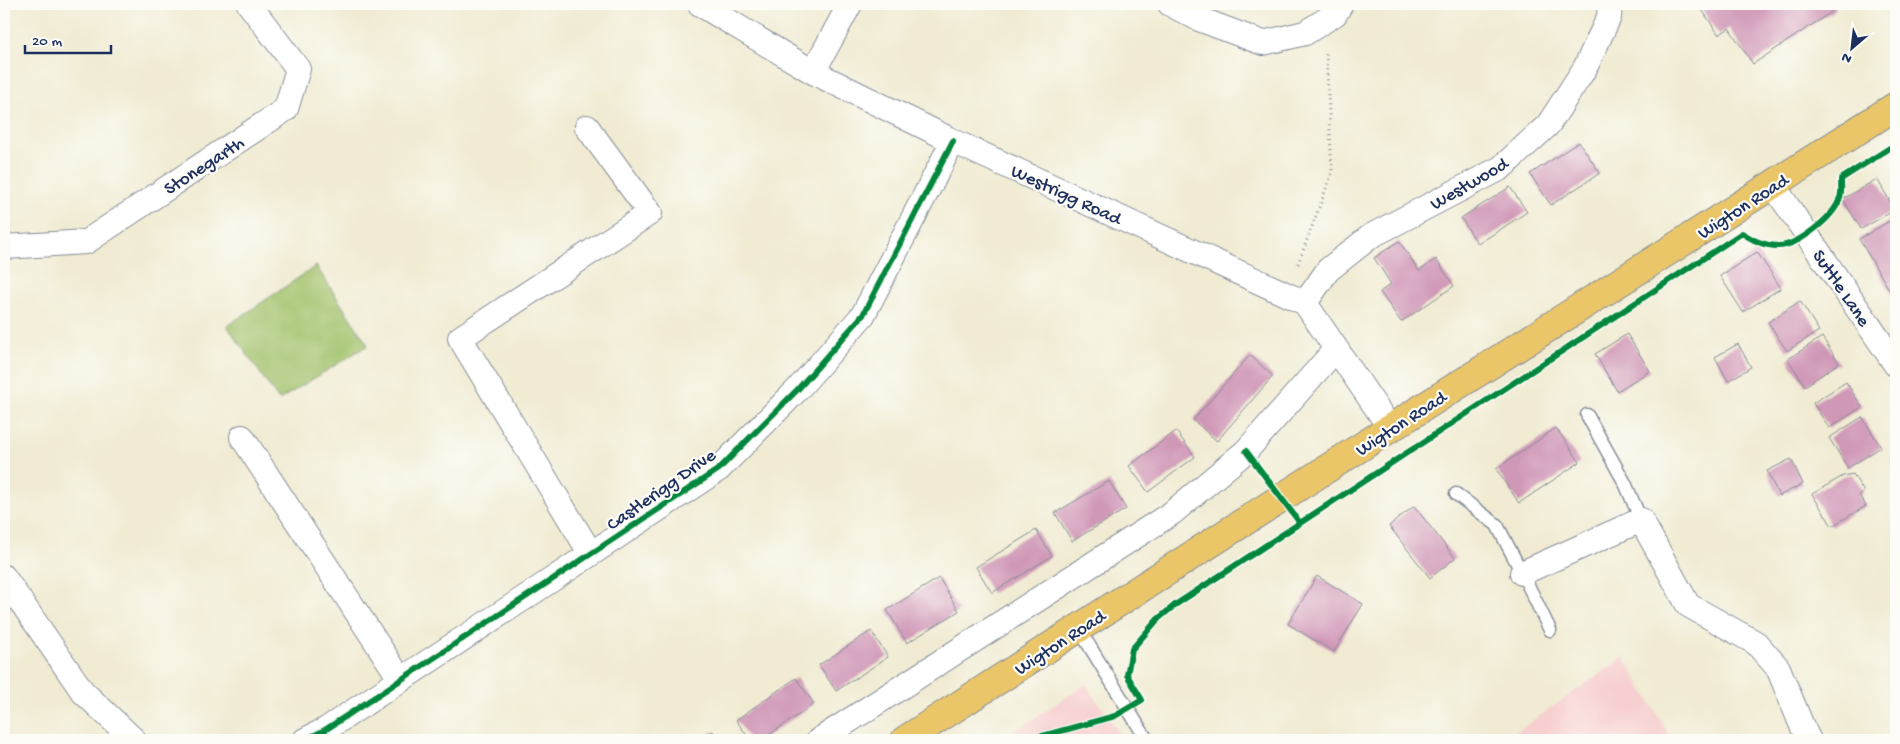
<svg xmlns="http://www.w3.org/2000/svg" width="1900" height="744" font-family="'Gochi Hand',sans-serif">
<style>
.built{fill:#f7cfd0}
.green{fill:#a0c169;stroke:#5e7864}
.building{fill:#d098b7}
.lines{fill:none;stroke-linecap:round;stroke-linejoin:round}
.service-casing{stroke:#868d98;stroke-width:15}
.minor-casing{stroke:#868d98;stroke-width:26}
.primary-casing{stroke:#868d98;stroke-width:30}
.path{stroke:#868d98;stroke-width:3;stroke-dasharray:1 4;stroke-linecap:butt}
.service{stroke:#fff;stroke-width:12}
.minor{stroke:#fff;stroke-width:24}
.primary{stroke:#ebc669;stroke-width:28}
.cycleway-casing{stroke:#fdfcf7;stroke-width:9}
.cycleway{stroke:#00873e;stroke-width:6}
.labels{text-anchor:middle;stroke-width:4.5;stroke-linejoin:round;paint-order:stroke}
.street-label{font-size:19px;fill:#1b2f5e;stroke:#fdfcf7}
</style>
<rect width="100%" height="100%" fill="#fdfcf7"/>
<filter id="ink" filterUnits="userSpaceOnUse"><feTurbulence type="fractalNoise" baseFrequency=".02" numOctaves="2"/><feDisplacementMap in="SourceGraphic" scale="10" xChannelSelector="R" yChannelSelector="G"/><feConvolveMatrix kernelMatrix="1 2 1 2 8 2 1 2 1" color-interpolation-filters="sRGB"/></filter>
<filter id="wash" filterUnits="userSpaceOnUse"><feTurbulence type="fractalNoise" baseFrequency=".0096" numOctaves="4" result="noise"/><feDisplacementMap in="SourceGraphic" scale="20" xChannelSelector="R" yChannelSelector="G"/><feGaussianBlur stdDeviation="1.12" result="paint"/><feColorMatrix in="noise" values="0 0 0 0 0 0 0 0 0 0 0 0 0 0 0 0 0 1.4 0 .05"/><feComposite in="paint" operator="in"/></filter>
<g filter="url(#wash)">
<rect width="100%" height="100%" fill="#f0ebd2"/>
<!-- built -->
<path class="built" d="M1624,657l48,83h-167z
M1086,684l37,56h-121z"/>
<!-- green -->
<path class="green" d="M316,266l52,79 -89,55 -52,-74z"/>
<g id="blocks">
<!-- building -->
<path class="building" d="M1711,4h122l3,5 -83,55 -24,-36 -10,7 -17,-25z
M1579,142l21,31 -49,32 -21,-31z
M1877,179l18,31 -34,19 -18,-30z
M1510,187l17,25 -49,32 -17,-26z
M1891,220l5,8v73l-37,-62z
M1399,241l20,30 17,-12 18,27 -53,36 -21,-30 11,-8 -17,-26z
M1757,252l24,36 -38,24 -23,-36z
M1800,301l19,30 -32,20 -19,-29z
M1627,334l23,37 -33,20 -22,-37z
M1822,337l17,26 -34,23 -17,-27z
M1738,344l13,23 -23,14 -13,-24z
M1250,355l23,21 -56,65 -24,-21z
M1846,382l16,25 -33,21 -16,-25z
M1862,417l19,30 -33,21 -19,-30z
M1556,428l24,34 -61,41 -23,-34z
M1176,431l19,26 -47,35 -19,-26z
M1791,459l12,25 -24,12 -12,-25z
M1853,474l11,18 -5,3 7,11 -34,20 -20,-32 31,-18z
M1109,481l17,28 -54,32 -17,-28z
M1414,506l41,52 -25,20 -41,-52z
M1036,530l16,26 -60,37 -16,-26z
M1317,576l46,28 -29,48 -46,-28z
M939,578l20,33 -52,32 -20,-33z
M871,631l17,26 -52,34 -17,-26z
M796,678l18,26 -52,36h-12l-14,-20z
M713,731l6,9h-21z"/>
</g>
</g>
<g filter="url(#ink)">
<use href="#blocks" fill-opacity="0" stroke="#868d98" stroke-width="1"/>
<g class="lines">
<!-- service casing -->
<g class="service-casing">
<path id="service" d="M1587,415l38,68 16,37
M1456,494l41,31 25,48 28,57
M1079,629l68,111"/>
</g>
<!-- minor casing -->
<g class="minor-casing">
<path id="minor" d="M700,4l113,68 140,69 352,162 85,125
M1170,4l29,15 64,24 42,-10 30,-19 6,-10
M813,72l37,-68
M587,127l63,86 -190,125 131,216
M1773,185l123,180
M4,247l82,-5 200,-133 12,-40 -49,-65
M1305,303l23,-33 43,-34 130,-68 47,-43 37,-57 24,-51 1,-13
M242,437l159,243
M1522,573l119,-53 47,85 68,38 22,25 24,58 7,14
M4,577l79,115 51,48
M305,740l20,-10 394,-261 79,-80 65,-74 90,-174
M819,740l353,-227 74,-62 90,-102"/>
</g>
<!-- primary casing -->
<g class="primary-casing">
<path id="primary" d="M905,740l376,-242 615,-392"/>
</g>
<!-- path -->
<path class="path" d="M1298,264l34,-91 -6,-122"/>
<!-- service -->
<use href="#service" class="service"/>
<!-- minor -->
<use href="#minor" class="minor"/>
<!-- primary -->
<use href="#primary" class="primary"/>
<!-- cycleway casing -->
<g class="cycleway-casing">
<path id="cycleway" d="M1246,451l54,72
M305,740l20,-10 394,-261 79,-80 65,-74 90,-174
M1028,740l87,-24 27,-16 -15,-25 5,-26 26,-30 17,-14 567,-372c11,7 22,13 36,13 20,0 56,-29 62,-48 2,-6 1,-13 1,-19l55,-35"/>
</g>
<!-- cycleway -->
<use href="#cycleway" class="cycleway"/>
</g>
</g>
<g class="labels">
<!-- street labels -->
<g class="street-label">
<text transform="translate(203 164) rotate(-33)" y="7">Stonegarth</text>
<text transform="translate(1468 182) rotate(-30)" y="7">Westwood</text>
<text transform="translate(1067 193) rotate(25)" y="7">Westrigg Road</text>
<text transform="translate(1742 205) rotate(-33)" y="7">Wigton Road</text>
<text transform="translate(1843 287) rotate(56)" y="7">Suttle Lane</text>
<text transform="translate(1400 422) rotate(-33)" y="7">Wigton Road</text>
<text transform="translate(660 488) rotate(-35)" y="7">Castlerigg Drive</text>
<text transform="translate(1059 641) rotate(-33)" y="7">Wigton Road</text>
</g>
</g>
<!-- margin -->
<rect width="1900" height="744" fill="none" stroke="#fdfcf7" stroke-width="20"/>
<!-- north arrow -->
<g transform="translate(1852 48) rotate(208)" stroke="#fdfcf7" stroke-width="4" paint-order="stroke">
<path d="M0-4L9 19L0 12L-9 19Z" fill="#1b2f5e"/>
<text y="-8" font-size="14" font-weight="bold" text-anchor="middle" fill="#1b2f5e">N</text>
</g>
<!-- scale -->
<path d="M25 45v8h86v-8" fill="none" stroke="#1b2f5e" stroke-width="2.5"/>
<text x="32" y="45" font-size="15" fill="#1b2f5e" stroke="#fdfcf7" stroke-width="4" paint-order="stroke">20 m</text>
</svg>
